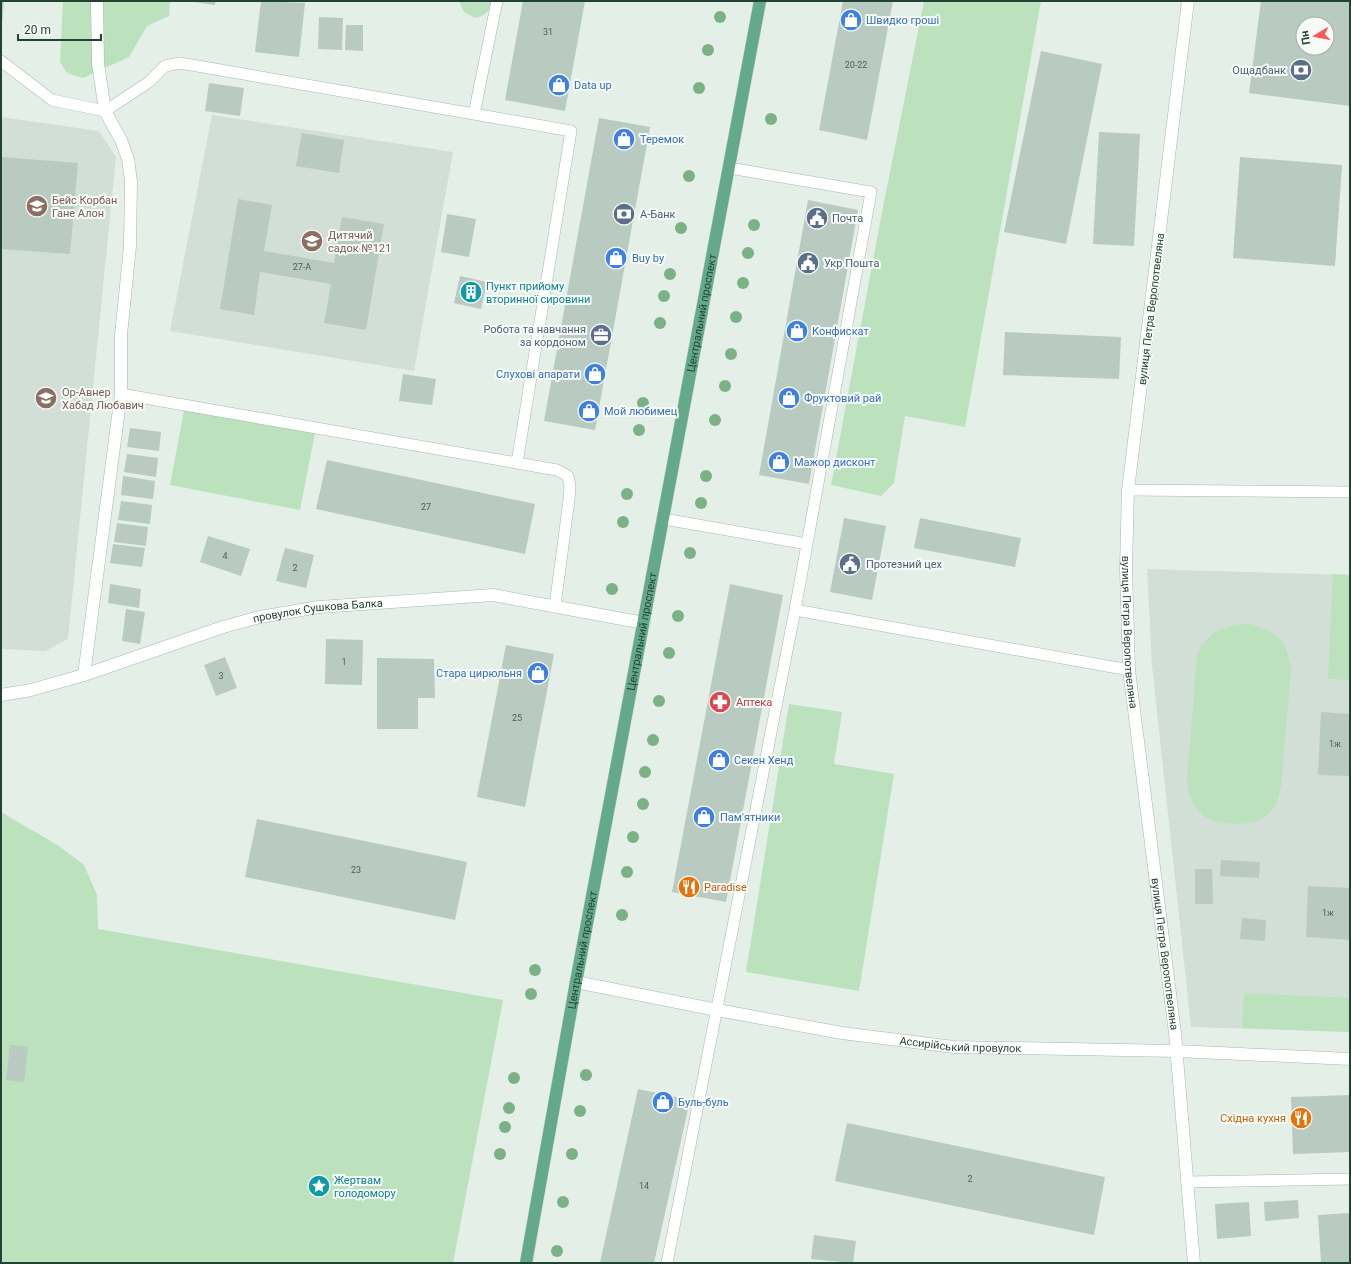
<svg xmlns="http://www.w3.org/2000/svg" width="1351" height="1264" font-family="Roboto,sans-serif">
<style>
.built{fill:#d2dfd6}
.green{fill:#bbe2bd}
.building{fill:#b9cac0;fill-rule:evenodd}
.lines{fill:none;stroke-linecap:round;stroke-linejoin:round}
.service-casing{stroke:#a6b8ae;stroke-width:12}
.minor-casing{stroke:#a6b8ae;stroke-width:13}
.tertiary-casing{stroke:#a6b8ae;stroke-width:13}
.primary-casing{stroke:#c1cac6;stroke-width:13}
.service{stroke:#fff;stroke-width:11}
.minor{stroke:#fff;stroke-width:12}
.tertiary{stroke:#fff;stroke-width:12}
.primary{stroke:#64a989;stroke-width:12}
.tree{fill:#7cb186}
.labels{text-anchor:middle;stroke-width:4;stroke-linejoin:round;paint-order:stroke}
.number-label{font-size:9px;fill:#476556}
.shop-label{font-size:11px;fill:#366cbe;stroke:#f6fbf7;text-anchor:start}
.service-label{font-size:11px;fill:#4e5e75;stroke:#f6fbf7;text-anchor:start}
.education-label{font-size:11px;fill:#785e54;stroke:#f6fbf7;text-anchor:start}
.culture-label{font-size:11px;fill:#0d838f;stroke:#f6fbf7;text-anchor:start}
.street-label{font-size:11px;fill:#214333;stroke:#f6fbf7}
.health-label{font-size:11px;fill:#be3a42;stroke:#f6fbf7;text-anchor:start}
.food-label{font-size:11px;fill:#c56008;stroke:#f6fbf7;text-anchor:start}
</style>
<rect width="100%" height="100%" fill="#e4efe8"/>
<!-- built -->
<path class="built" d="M212,115l241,37 -39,219 -244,-40z
M1,117l98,14 17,26 -48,482 -23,12 -44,-2z
M1147,569l203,6v457l-159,-5 -39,-361z"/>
<!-- green -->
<path class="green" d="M63,1h107l-1,15 -22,10 -18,31 -46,21 -16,-5 -7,-11z
M459,1h34c-2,10 -9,15 -18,17l-11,-6z
M924,1h117l-76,426 -60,-11 -11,67 -13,13 -50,-11 52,-278z
M185,405l131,23 -16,82 -130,-25z
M1333,574l17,1v105l-22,-1z
M1251,624c28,8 36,17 40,46 -2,25 -4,51 -7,76 -2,20 0,46 -11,63 -12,17 -39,17 -57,12 -21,-5 -27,-22 -29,-41l10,-125c11,-25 28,-30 54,-31z
M789,704l53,8 -8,52 60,10 -35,217 -113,-19z
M1,812l58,34 25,19 13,30 1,34 405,71 -50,263h-452z
M1244,993l106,5v34l-108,-4z"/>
<!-- building -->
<path class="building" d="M1,1h3l-2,24h-1z
M187,1h28v4z
M261,1l44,2 -6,54 -44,-5z
M523,1h62l-20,110 -60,-11z
M843,1h50l-26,139 -48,-10z
M1261,1h89v105l-101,-13zM1303,24h24v24h-24z
M319,17l24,1 -1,32 -24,-1z
M346,25h17v26l-18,-1z
M1041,51l61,13 -36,180 -62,-12z
M209,83l35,5 -4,28 -35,-5z
M599,118l51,9 -55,303 -51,-9z
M1099,132l41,2 -6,112 -41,-2z
M302,133l42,7 -5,33 -43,-7z
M1,157l77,6 -8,91 -69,-5z
M1240,157l102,8 -7,101 -102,-8z
M238,199l34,6 -8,46 70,12 8,-46 42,7 -18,106 -42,-7 7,-39 -71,-12 -6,43 -34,-6z
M808,200l50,10 -49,274 -50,-9z
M447,214l29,5 -7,38 -28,-5z
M460,276l27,6 -6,27 -27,-6z
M1005,332l116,5 -2,42 -116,-4z
M403,374l33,5 -4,26 -33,-4z
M130,428l31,4 -2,19 -32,-4z
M127,454l31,4 -2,19 -32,-5z
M327,460l208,44 -10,50 -209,-45z
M123,476l32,5 -2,18 -32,-4z
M121,501l31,4 -2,19 -32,-4z
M844,518l42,8 -14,74 -42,-8z
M920,518l101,20 -6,29 -101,-19z
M117,523l31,4 -2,19 -32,-4z
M208,536l42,13 -9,27 -41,-14z
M113,544l32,4 -3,19 -32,-4z
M285,548l29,7 -8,33 -30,-7z
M110,584l31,5 -2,19 -31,-5z
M730,584l53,11 -57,307 -54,-10z
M126,609l19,3 -5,32 -18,-3z
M326,639l37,1 -1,45 -37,-1z
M506,645l48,9 -29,153 -48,-10z
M225,657l12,31 -21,8 -12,-31z
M377,658l57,1 1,39h-17v31h-41z
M1321,712l29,2v62l-32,-1z
M257,819l210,43 -12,58 -210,-43z
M1221,860l39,2 -1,16 -39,-2z
M1195,869h17l1,35h-18z
M1308,886l42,2v52l-44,-3z
M1242,918l24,2 -1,21 -25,-2z
M10,1045l18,2 -4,35 -18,-2z
M638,1089l52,11 -36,163h-54z
M1350,1095v57l-57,2 -2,-57z
M847,1123l258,54 -11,58 -259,-54z
M1298,1200l1,18 -34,3 -1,-19z
M1249,1202l2,34 -34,3 -2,-35z
M1350,1213v50h-29l-3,-48z
M814,1235l42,6 -3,22 -42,-4z"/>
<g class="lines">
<!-- service casing -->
<g class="service-casing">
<path id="service" d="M1,61l51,39 53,11 44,-29 16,-16 15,-3 294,51 23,-113
M474,114l97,17 -54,332 40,7 11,6 2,10 -1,14 -14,106
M729,168l142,24 -76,418
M121,394l396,69
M1128,490l222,2
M664,519l143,25
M1187,1182l163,-3
M667,1263l128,-653 334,60"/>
</g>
<!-- minor casing -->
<g class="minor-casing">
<g id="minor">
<path id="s1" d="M1188,1l-60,489 -2,79 3,101 46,363 19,230"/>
<path d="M84,675l37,-281v-59l9,-89 1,-65 -3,-22 -7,-19 -16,-29 -7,-48 -1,-62"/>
<path id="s2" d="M1,695l30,-5 53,-15 139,-48 37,-10 59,-10 174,-12 151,28"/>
</g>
</g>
<!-- tertiary casing -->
<g class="tertiary-casing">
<g id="tertiary">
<path id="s3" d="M576,982l141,28 125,23 112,14 223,4 173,8"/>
</g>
</g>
<!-- primary casing -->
<g class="primary-casing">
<g id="primary">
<path id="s4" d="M526,1263l50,-281 184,-981"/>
</g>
</g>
<!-- service -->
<use href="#service" class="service"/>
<!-- minor -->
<use href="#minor" class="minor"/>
<!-- tertiary -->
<use href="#tertiary" class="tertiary"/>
<!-- primary -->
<use href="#primary" class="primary"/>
</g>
<!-- trees -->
<g class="tree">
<circle cx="720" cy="17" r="6"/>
<circle cx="708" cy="50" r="6"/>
<circle cx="699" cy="88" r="6"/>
<circle cx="771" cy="119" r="6"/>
<circle cx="689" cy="176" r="6"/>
<circle cx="754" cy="225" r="6"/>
<circle cx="681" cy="228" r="6"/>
<circle cx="748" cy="253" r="6"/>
<circle cx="670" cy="274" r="6"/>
<circle cx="743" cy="283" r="6"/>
<circle cx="664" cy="296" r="6"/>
<circle cx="736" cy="317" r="6"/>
<circle cx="660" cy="323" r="6"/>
<circle cx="731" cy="354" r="6"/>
<circle cx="725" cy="386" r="6"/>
<circle cx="643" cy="403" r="6"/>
<circle cx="715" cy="420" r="6"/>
<circle cx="639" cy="430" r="6"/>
<circle cx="706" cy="476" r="6"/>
<circle cx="627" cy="494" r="6"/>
<circle cx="701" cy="503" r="6"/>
<circle cx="623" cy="522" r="6"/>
<circle cx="690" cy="553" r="6"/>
<circle cx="612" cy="589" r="6"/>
<circle cx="678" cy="616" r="6"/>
<circle cx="669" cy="653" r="6"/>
<circle cx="659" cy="701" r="6"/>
<circle cx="653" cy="740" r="6"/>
<circle cx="645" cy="772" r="6"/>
<circle cx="643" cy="804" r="6"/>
<circle cx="633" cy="837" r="6"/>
<circle cx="627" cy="872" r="6"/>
<circle cx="622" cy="915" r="6"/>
<circle cx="535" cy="970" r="6"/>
<circle cx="531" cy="994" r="6"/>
<circle cx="586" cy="1075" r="6"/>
<circle cx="514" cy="1078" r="6"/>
<circle cx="509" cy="1108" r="6"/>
<circle cx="580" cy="1111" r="6"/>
<circle cx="505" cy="1127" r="6"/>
<circle cx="500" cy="1154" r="6"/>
<circle cx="572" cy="1154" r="6"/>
<circle cx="563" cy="1202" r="6"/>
<circle cx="557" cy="1251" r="6"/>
</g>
<!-- icons -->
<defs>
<g id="shop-disc" transform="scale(1.15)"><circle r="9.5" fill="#3f7fe0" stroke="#f6fbf7"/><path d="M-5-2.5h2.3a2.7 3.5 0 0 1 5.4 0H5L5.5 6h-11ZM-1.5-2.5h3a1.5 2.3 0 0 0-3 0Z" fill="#fff"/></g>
<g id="bank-disc" transform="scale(1.15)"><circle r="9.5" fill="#5c6f8a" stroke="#f6fbf7"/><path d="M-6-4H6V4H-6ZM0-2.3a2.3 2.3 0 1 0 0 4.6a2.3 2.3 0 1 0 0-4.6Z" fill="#fff"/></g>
<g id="school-disc" transform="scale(1.15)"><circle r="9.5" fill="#8d6e63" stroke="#f6fbf7"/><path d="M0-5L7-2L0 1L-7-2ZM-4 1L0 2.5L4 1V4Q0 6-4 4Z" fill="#fff"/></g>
<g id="civic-disc" transform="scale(1.15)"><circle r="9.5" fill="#5c6f8a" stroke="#f6fbf7"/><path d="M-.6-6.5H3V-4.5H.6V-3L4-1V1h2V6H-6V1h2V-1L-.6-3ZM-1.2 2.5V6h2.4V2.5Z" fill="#fff"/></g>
<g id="building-disc" transform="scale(1.15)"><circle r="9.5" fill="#0f9aa8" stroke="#f6fbf7"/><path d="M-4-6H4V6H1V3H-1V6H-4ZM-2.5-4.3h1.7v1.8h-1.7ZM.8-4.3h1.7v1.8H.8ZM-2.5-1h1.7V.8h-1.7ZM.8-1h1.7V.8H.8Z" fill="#fff"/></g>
<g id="office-disc" transform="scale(1.15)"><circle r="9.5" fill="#5c6f8a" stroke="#f6fbf7"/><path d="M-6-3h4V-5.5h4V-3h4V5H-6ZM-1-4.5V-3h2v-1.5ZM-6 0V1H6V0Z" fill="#fff"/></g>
<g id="pharmacy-disc" transform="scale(1.15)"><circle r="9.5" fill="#e0444e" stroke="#f6fbf7"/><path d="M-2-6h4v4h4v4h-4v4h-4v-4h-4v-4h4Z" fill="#fff"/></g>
<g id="restaurant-disc" transform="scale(1.15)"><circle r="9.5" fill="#e8710a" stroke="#f6fbf7"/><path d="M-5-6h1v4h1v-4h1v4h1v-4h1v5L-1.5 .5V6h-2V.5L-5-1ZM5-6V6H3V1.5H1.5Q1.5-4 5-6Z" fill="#fff"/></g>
<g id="sight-disc" transform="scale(1.15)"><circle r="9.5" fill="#0f9aa8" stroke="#f6fbf7"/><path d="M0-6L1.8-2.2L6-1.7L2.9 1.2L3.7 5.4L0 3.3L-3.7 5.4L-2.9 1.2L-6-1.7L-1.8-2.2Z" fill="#fff"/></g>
</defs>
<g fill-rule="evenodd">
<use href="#shop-disc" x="851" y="20"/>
<use href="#bank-disc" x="1301" y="70"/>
<use href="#shop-disc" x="559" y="85"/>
<use href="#shop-disc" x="624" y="139"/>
<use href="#school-disc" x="37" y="206"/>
<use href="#bank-disc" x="624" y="214"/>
<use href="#civic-disc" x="817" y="218"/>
<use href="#school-disc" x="312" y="241"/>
<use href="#shop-disc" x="616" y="258"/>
<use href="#civic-disc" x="808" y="263"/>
<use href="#building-disc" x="471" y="292"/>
<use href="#shop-disc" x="797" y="331"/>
<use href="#office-disc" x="601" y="335"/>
<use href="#shop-disc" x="595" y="374"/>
<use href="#school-disc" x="46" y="398"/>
<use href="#shop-disc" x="789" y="398"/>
<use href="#shop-disc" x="589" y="411"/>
<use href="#shop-disc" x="779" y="462"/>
<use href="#civic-disc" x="850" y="564"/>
<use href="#shop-disc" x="538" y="673"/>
<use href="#pharmacy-disc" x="720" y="702"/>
<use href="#shop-disc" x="719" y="760"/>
<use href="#shop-disc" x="704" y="817"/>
<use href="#restaurant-disc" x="689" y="887"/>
<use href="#shop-disc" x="663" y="1102"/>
<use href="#restaurant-disc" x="1301" y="1118"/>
<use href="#sight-disc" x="319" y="1186"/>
</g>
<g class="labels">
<!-- number labels -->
<g class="number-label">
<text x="548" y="35">31</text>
<text x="856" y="68">20-22</text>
<text x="302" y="270">27-А</text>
<text x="426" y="510">27</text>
<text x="225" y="559">4</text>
<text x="295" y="571">2</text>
<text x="344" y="665">1</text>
<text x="221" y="679">3</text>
<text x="517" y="721">25</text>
<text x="1335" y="747">1ж</text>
<text x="356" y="873">23</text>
<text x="1328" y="916">1ж</text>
<text x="970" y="1182">2</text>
<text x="644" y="1189">14</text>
</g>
<!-- shop labels -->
<g class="shop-label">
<text x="866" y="24">Швидко гроші</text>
<text x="574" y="89">Data up</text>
<text x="640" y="143">Теремок</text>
<text x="632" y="262">Buy by</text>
<text x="812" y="335">Конфискат</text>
<text x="580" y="378" text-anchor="end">Слухові апарати</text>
<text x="804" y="402">Фруктовий рай</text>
<text x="604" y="415">Мой любимец</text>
<text x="794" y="466">Мажор дисконт</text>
<text x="522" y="677" text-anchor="end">Стара цирюльня</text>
<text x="734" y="764">Секен Хенд</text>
<text x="720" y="821">Пам'ятники</text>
<text x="678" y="1106">Буль-буль</text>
</g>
<!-- service labels -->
<g class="service-label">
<text x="1286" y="74" text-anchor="end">Ощадбанк</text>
<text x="640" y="218">А-Банк</text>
<text x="832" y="222">Почта</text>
<text x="824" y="267">Укр Пошта</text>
<text x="586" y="333" text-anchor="end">Робота та навчання<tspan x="586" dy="13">за кордоном</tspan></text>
<text x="866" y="568">Протезний цех</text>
</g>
<!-- education labels -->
<g class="education-label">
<text x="52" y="204">Бейс Корбан<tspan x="52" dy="13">Гане Алон</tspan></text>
<text x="328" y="239">Дитячий<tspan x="328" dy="13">садок №121</tspan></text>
<text x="62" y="396">Ор-Авнер<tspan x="62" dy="13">Хабад Любавич</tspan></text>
</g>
<!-- culture labels -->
<g class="culture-label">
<text x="486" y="290">Пункт прийому<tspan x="486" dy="13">вторинної сировини</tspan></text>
<text x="334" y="1184">Жертвам<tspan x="334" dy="13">голодомору</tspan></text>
</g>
<!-- street labels -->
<g class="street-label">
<text transform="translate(1151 309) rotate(-83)" y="4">вулиця Петра Веропотвеляна</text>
<text dy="4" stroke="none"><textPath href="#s4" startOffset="966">Центральний проспект</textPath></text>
<text dy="4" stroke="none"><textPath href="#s2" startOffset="329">провулок Сушкова Балка</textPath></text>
<text dy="4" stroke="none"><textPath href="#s4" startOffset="642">Центральний проспект</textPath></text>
<text dy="4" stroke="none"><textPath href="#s1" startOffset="635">вулиця Петра Веропотвеляна</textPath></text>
<text dy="4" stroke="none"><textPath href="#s4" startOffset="318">Центральний проспект</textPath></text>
<text dy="4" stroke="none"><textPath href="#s1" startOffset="959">вулиця Петра Веропотвеляна</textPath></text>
<text dy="4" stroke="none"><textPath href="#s3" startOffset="390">Ассирійський провулок</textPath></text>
</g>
<!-- health labels -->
<g class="health-label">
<text x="736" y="706">Аптека</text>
</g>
<!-- food labels -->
<g class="food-label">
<text x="704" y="891">Paradise</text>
<text x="1286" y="1122" text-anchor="end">Східна кухня</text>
</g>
</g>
<!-- border -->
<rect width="1351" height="1264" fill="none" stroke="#214333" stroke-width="4"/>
<!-- north arrow -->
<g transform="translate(1315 36) rotate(260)"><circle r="19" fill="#f6fbf7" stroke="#a1b1a9"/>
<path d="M0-3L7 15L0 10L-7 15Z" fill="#ff5752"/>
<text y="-6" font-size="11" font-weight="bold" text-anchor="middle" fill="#214333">Пн</text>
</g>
<!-- scale -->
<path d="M18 34v6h83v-6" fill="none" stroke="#214333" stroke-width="2"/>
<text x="24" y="34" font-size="12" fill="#214333" stroke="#f6fbf7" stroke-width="3" paint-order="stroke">20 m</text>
</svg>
